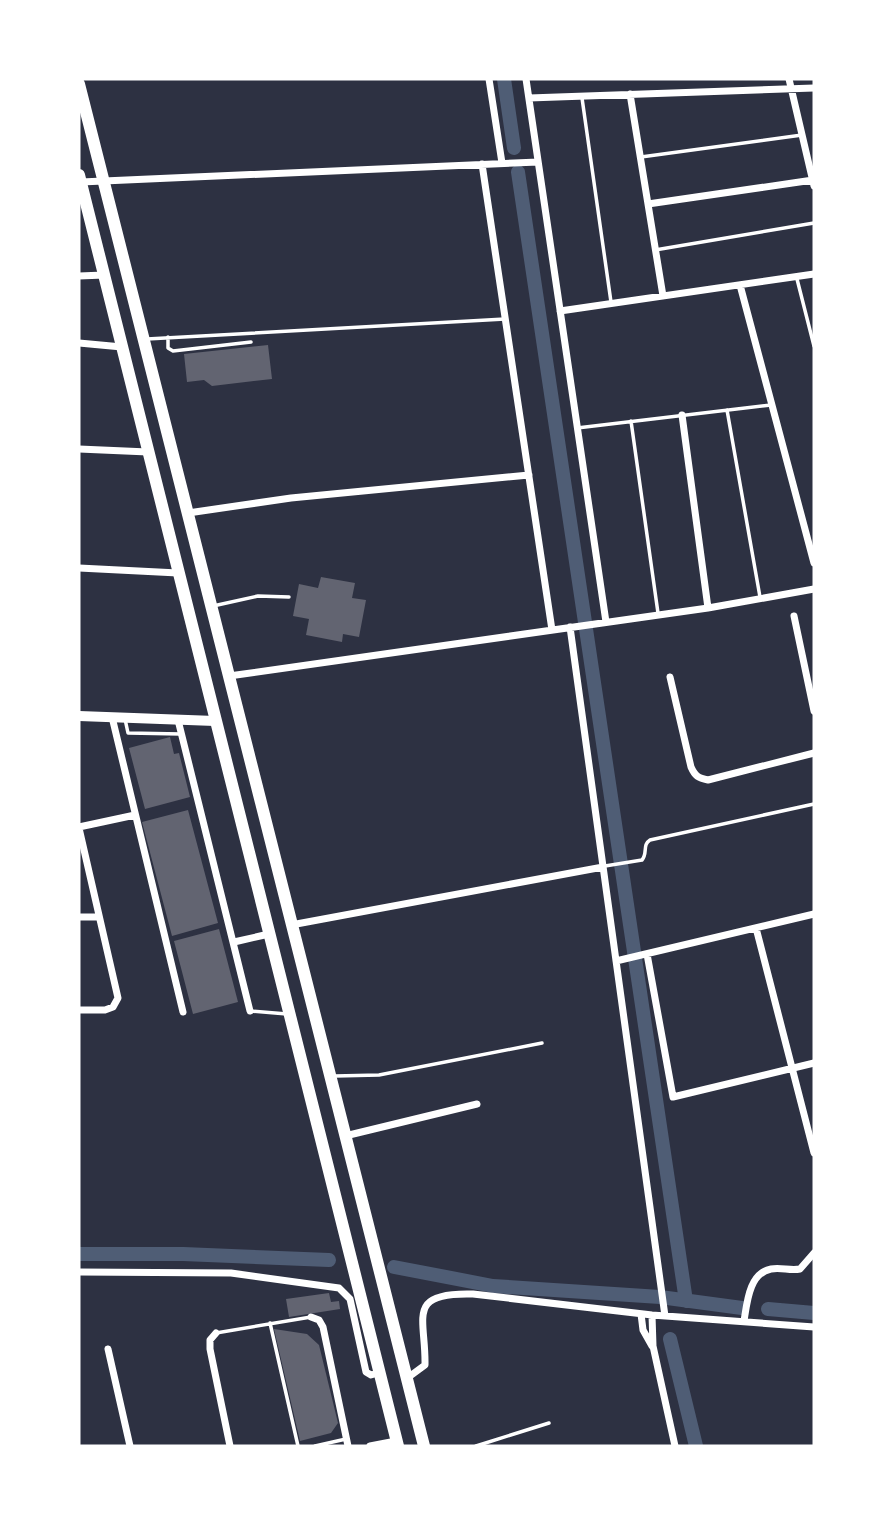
<svg xmlns="http://www.w3.org/2000/svg" width="893" height="1525" font-family="'Roboto Serif',serif">
<style>
.lines{fill:none;stroke-linecap:round;stroke-linejoin:round}
.canal{stroke:#4f5d75;stroke-width:14}
.building{fill:#626471}
.service{stroke:#fff;stroke-width:3.5}
.minor{stroke:#fff;stroke-width:7}
.tertiary{stroke:#fff;stroke-width:10}
.primary{stroke:#fff;stroke-width:12}
</style>
<rect width="100%" height="100%" fill="#2d3142"/>
<g class="lines">
<!-- canal -->
<path class="canal" d="M504,79l10,69
M518,172l168,1129
M79,1254h104l146,6
M394,1267l99,19 167,11 82,11
M768,1309l46,4
M670,1339l26,107"/>
</g>
<!-- building -->
<path class="building" d="M268,345l4,34 -60,7 -8,-6 -17,2 -3,-28z
M321,577l34,6 -3,15 14,2 -7,37 -16,-3 -1,8 -36,-7 3,-16 -16,-3 6,-32 19,4z
M170,737l4,17 5,-1 11,44 -45,12 -16,-61z
M188,810l30,113 -46,13 -30,-114z
M219,929l19,73 -45,12 -19,-73z
M329,1293l2,9 8,-1 1,8 -51,8 -3,-18z
M274,1329l33,5 12,11 19,78 -7,10 -31,8z"/>
<g class="lines">
<!-- service -->
<path class="service" d="M582,98l29,204
M641,157l161,-22
M655,250l159,-27
M797,279l17,67
M168,337v11l5,3 78,-9
M147,339l358,-20
M727,410l33,187
M631,421l27,192
M577,428l194,-23
M213,606l45,-10 31,1
M125,719l3,14 53,1
M605,866l37,-6c6,-7 0,-15 8,-20l164,-36
M250,1011l37,3
M335,1076l44,-1 163,-32
M270,1323l28,123
M216,1333l95,-16
M315,1446l31,-7
M476,1446l73,-23"/>
<!-- minor -->
<path class="minor" d="M489,79l13,84
M526,79l80,543
M789,79l25,107
M630,94l33,202
M529,98l285,-10
M482,164l70,466
M81,182l457,-20
M648,204l165,-24
M79,276l25,-1
M740,285l74,278
M560,311l254,-37
M79,343l43,4
M682,415l26,193
M79,449l69,3
M188,513l103,-15 238,-23
M79,568l99,5
M794,616l20,95
M570,627l95,689
M229,676l479,-68 106,-19
M670,677l21,90c4,9 7,11 17,13l106,-27
M112,717l71,295
M178,720l72,291
M79,827l56,-12
M79,828l39,170 -5,9 -8,3h-26
M79,917h20
M291,925l312,-58
M756,928l58,225
M234,942l35,-8
M647,954l26,143 141,-34
M616,961l198,-47
M345,1136l132,-32
M79,1272l152,1 108,15 11,11 16,73 5,3 7,-2
M641,1314l2,16 9,16
M652,1315l1,31 22,100
M311,1317l8,3 4,7 25,119
M744,1321c3,-18 5,-48 27,-52 10,-2 19,2 29,0l14,-16
M216,1333l-6,7v9l20,97
M108,1349l22,97
M406,1379l19,-14c1,-47 -20,-73 48,-71l179,21 162,12
M370,1446l26,-5"/>
<!-- tertiary -->
<path class="tertiary" d="M79,716l136,5"/>
<!-- primary -->
<path class="primary" d="M79,84l345,1362
M79,175l319,1271"/>
</g>
<!-- border -->
<rect width="893" height="1525" fill="none" stroke="#ffffff" stroke-width="161"/>
</svg>
